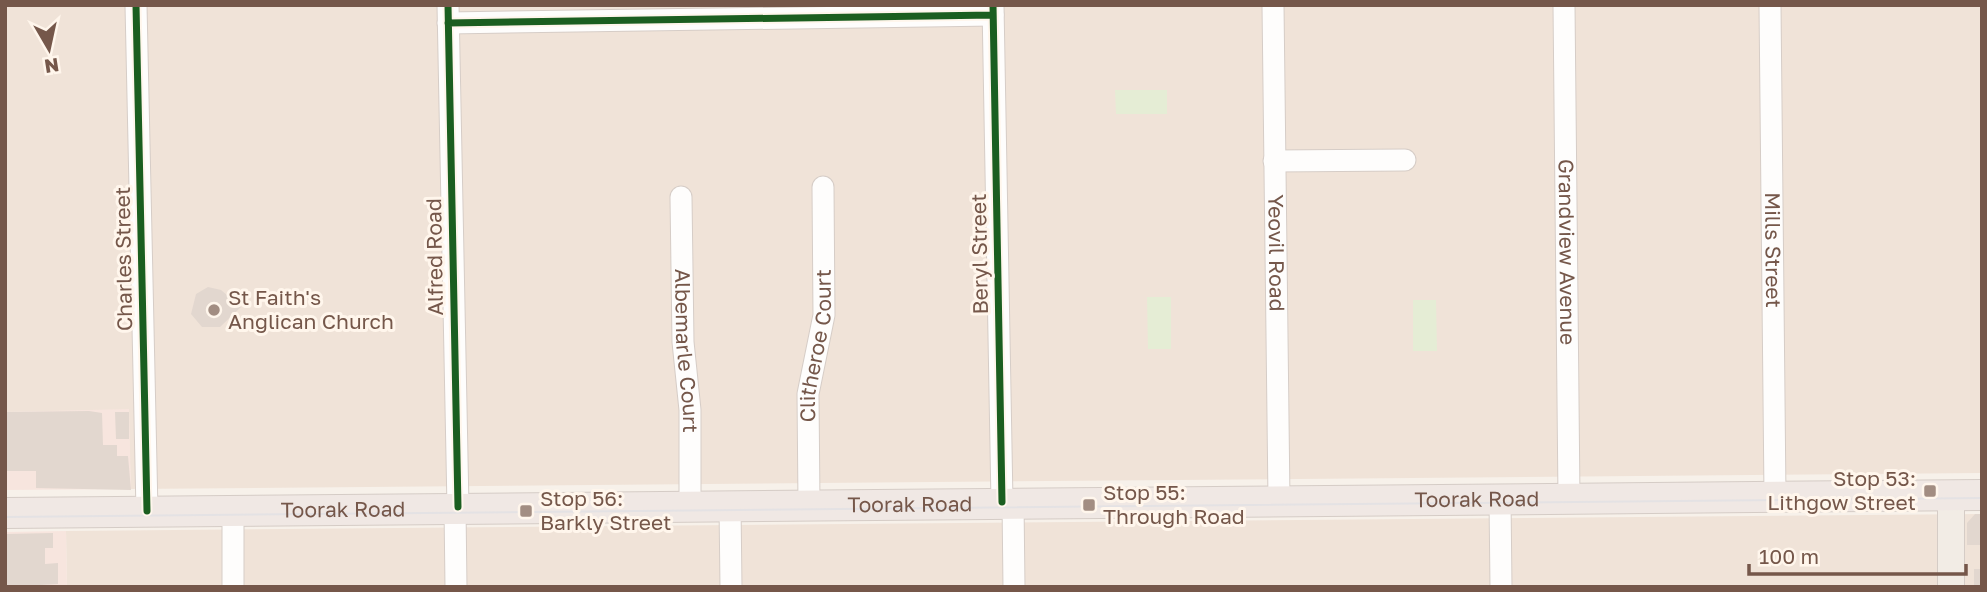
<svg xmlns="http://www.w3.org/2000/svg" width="1987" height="592" font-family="'Golos Text',sans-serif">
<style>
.residential{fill:#f0e3d8}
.commercial{fill:#f7e5de}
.green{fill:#e5edd5}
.building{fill:#e2d7cf}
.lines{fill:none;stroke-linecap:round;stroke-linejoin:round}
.minor-casing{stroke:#d6cdc7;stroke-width:23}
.major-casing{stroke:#d5ccc6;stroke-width:28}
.highway-casing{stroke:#d5ccc6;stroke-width:32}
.minor{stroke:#fefdfc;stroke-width:21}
.major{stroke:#f2ece5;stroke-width:26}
.highway{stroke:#f0e8e4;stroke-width:30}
.tram{stroke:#e4e2e4;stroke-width:2}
.cycleway-casing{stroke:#fff6ec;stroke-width:11}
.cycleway{stroke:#1b5e20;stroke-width:7}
.poi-dot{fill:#a28d82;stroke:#fff6ec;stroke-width:2.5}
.labels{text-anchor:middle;stroke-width:6;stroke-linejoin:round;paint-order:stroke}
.street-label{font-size:21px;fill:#75574a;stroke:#fff6ec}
.poi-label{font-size:21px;fill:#75574a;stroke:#fff6ec;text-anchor:start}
</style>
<rect width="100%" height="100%" fill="#f7f1ea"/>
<!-- residential -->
<path class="residential" d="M5,5h1977v468l-1851,16 -3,-79 -123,2z
M1982,514v73h-1915l-1,-56z"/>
<!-- commercial -->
<path class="commercial" d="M129,409l2,80 -126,1v-78z
M66,531l1,56h-62v-55z"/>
<!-- green -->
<path class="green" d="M1115,90h52v24h-51z
M1147,297h24v52h-23z
M1413,300h23l1,51h-24z"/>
<!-- building -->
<path class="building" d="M208,287l13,3 20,17 -21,20h-18l-11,-13 5,-20z
M89,411l13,2 1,32h14v11h11l3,34 -95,-2v-17h-29l-2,-59z
M115,412h14v27h-13z
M1975,514h7v31h-15v-22z
M53,533v15h-8v16l13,-1v21l-53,3v-53z
M1974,569h8v18h-8z"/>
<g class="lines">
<!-- minor casing -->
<g class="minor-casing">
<g id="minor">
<path d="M136,5l11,506"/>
<path d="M448,5l10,502"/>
<path d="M993,5l9,497"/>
<path id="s1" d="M1273,5l6,495"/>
<path id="s2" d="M1564,5l5,493"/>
<path id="s3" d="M1770,5l5,491"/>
<path d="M448,23l545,-8"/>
<path d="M1274,161l131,-1"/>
<path id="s4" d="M681,197l2,145 7,68v95"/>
<path d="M1500,499l1,88"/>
<path d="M1013,502l1,85"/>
<path id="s5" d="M809,504l-1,-110 16,-79 -1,-128"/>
<path d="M730,505l1,82"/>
<path d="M455,508l1,79"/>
<path d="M233,510v77"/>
</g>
</g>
<!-- major casing -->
<g class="major-casing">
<path id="major" d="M1951,587v-92"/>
</g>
<!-- highway casing -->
<g class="highway-casing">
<g id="highway">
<path id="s6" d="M5,513l1977,-18"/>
</g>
</g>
<!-- minor -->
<use href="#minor" class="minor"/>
<!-- major -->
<use href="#major" class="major"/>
<!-- highway -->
<use href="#highway" class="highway"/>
<!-- tram -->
<path class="tram" d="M5,517l1977,-19"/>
<!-- cycleway casing -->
<g class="cycleway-casing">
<path id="cycleway" d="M136,5l11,506
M448,5l10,502
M993,5l9,497
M448,23l545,-8"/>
</g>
<!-- cycleway -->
<use href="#cycleway" class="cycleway"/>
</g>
<!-- markers -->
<g class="poi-dot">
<circle cx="214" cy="310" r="7"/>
<rect x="1923" y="484" width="14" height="14" rx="3.5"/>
<rect x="1082" y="498" width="14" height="14" rx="3.5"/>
<rect x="519" y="504" width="14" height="14" rx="3.5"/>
</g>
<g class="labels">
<!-- street labels -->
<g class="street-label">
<text dy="7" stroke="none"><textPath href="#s3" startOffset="245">Mills Street</textPath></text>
<text dy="7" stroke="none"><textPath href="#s2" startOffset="247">Grandview Avenue</textPath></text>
<text dy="7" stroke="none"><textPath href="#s1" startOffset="248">Yeovil Road</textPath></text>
<text transform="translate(980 254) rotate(-91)" y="7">Beryl Street</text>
<text transform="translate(435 257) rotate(-91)" y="7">Alfred Road</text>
<text transform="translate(124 259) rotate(-91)" y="7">Charles Street</text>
<text dy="7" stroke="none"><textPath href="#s5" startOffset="159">Clitheroe Court</textPath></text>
<text dy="7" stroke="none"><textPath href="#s4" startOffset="154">Albemarle Court</textPath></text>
<text dy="7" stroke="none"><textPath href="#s6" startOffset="1472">Toorak Road</textPath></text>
<text dy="7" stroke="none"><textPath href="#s6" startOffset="905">Toorak Road</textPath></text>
<text dy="7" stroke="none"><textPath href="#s6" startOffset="338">Toorak Road</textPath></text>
</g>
<!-- poi labels -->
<g class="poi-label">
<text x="228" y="305">St Faith's<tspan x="228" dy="24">Anglican Church</tspan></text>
<text x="1916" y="486" text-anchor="end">Stop 53:<tspan x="1916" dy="24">Lithgow Street</tspan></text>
<text x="1103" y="500">Stop 55:<tspan x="1103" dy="24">Through Road</tspan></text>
<text x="540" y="506">Stop 56:<tspan x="540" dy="24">Barkly Street</tspan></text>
</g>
</g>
<!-- border -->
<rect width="1987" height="592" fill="none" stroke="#75574a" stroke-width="14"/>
<!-- north arrow -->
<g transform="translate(49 49) rotate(171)" stroke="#fff6ec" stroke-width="5" paint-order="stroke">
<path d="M0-5L12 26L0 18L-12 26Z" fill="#75574a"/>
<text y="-10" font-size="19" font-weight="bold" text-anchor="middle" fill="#75574a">N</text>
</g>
<!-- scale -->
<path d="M1749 564v10h217v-10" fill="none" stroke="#75574a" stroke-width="3.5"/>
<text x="1759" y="564" font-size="21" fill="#75574a" stroke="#fff6ec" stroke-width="5" paint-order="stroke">100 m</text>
</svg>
